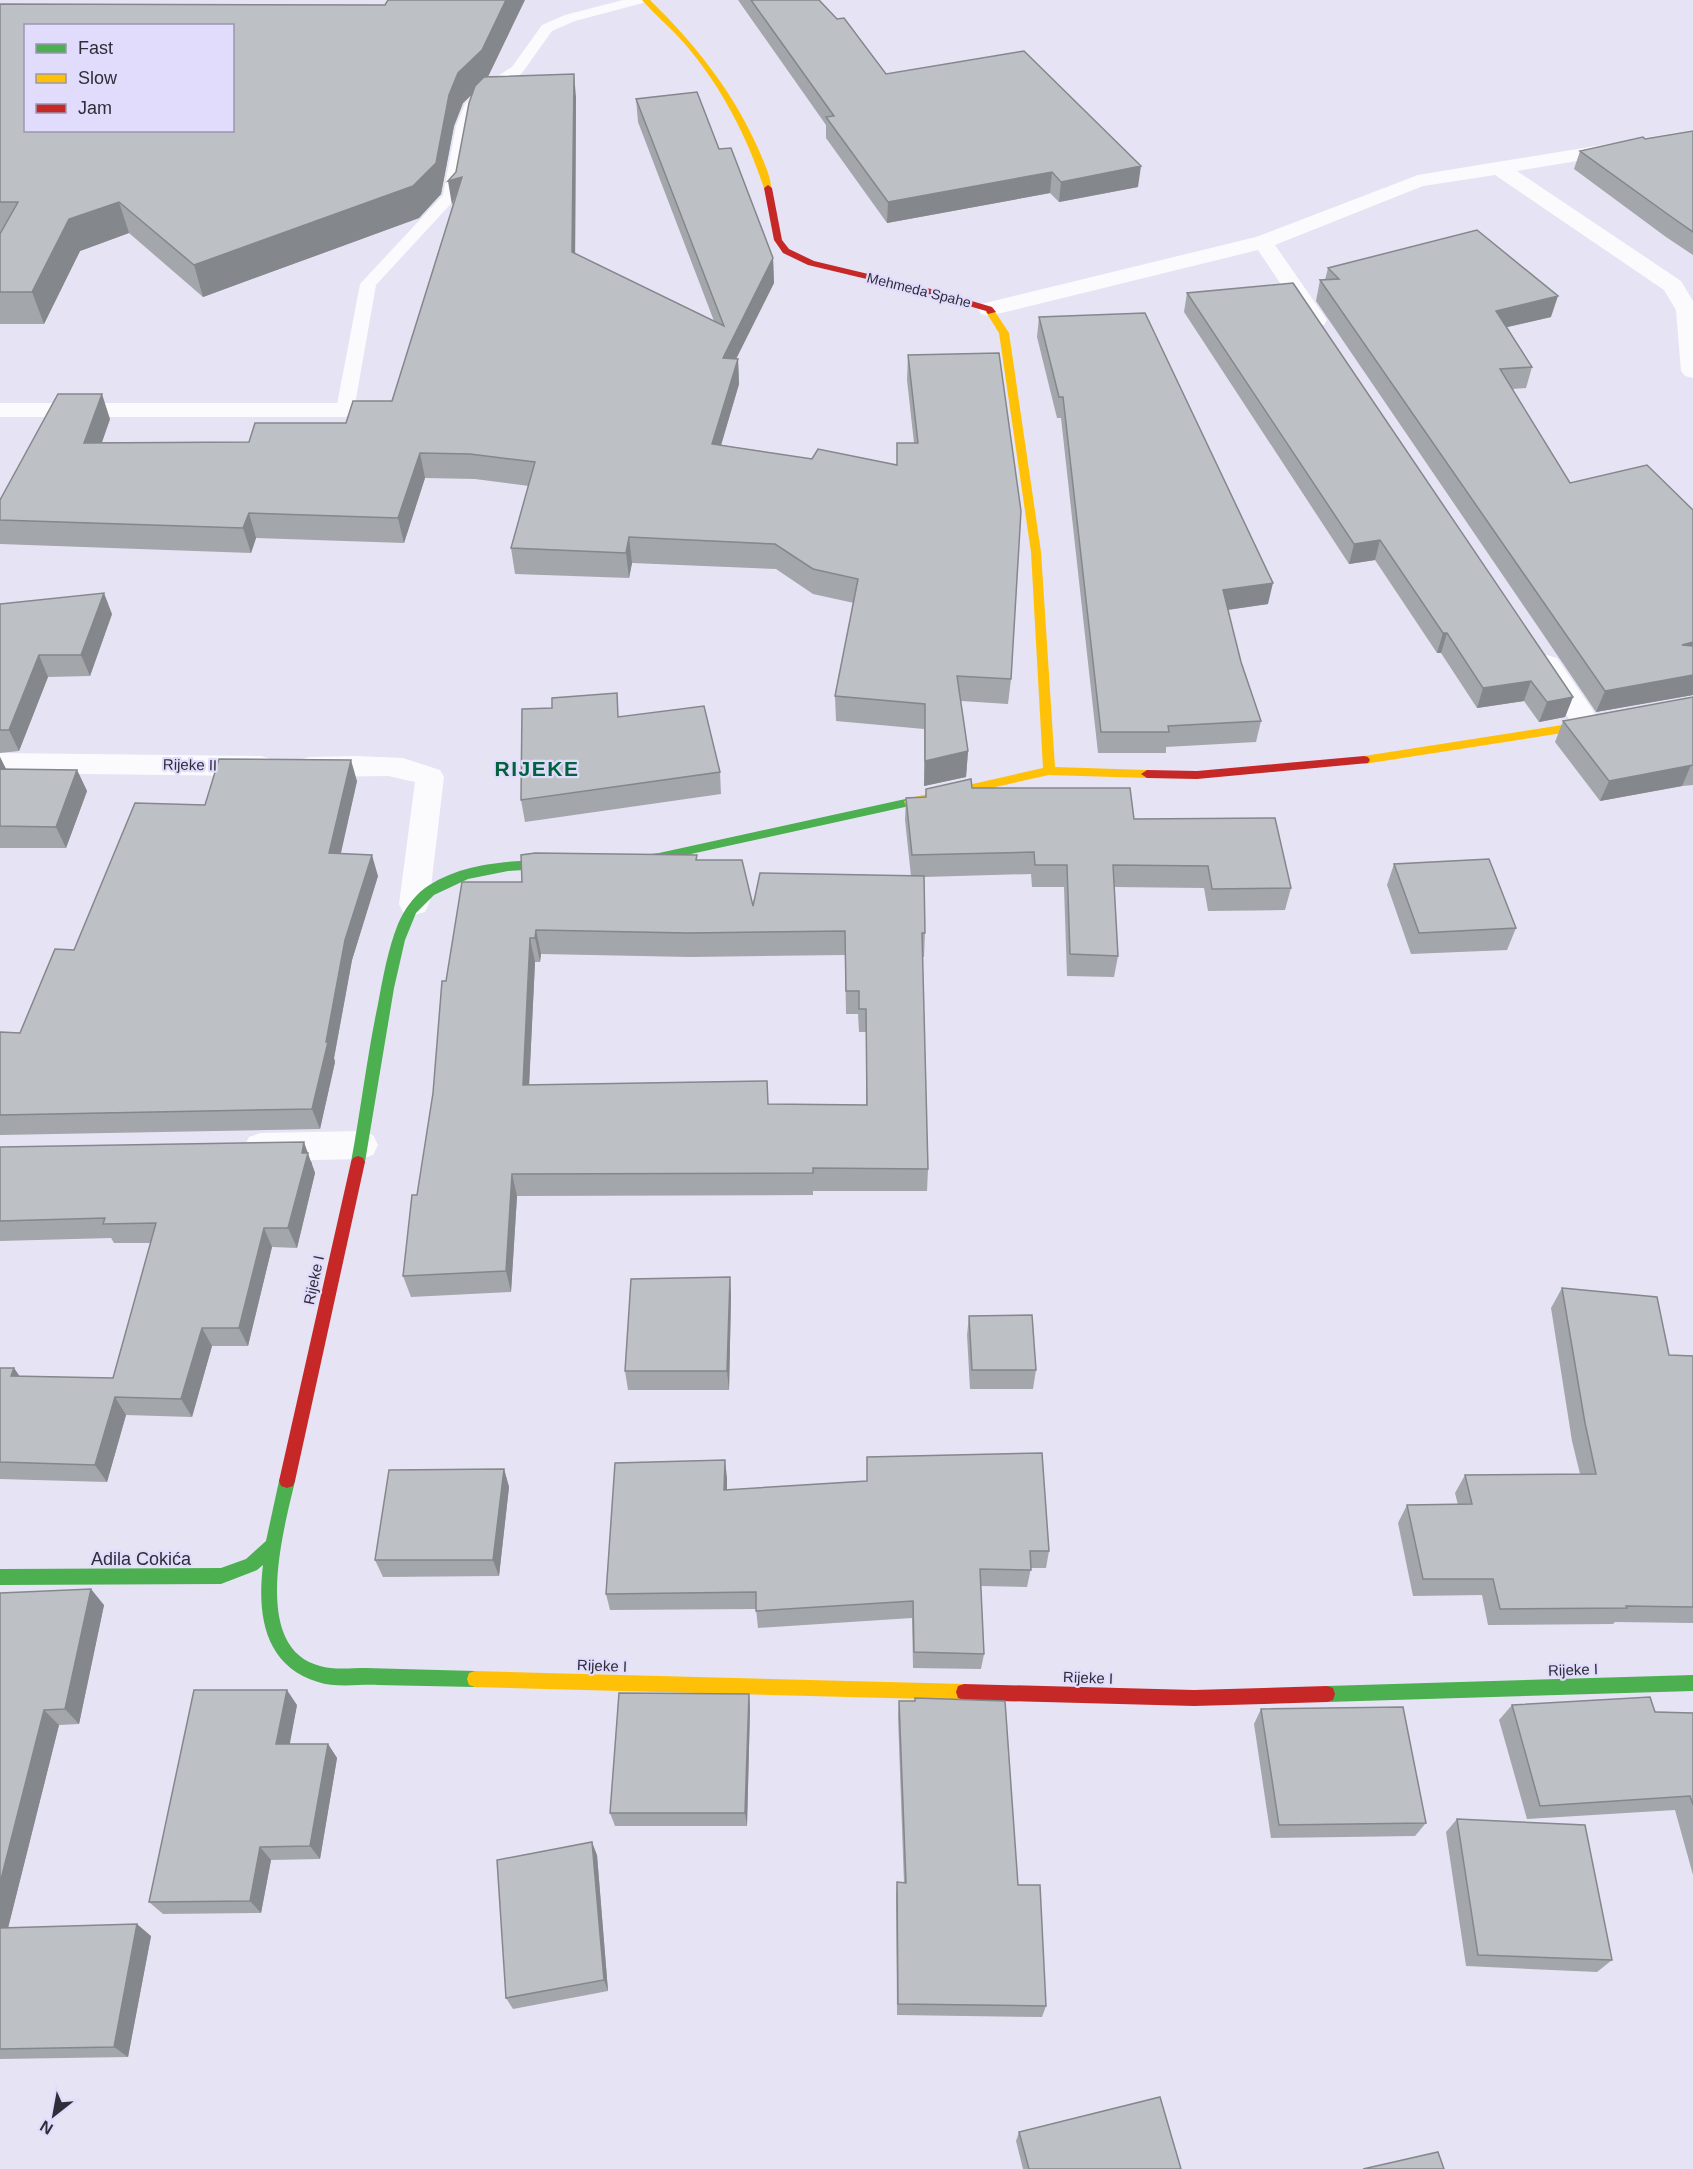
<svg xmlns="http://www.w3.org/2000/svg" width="1693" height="2169" font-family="Helvetica,sans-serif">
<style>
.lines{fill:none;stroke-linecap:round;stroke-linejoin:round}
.lane{fill:#fbfbfe;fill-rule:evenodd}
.street{fill:#fbfbfe;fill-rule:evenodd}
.fast{fill:#4caf50;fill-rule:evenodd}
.slow{fill:#ffc107;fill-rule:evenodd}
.jam{fill:#c62828;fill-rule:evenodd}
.wall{fill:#a3a6aa;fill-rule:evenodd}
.shaded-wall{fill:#84878b}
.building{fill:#bdc1c6;stroke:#84878b;stroke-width:1.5;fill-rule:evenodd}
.labels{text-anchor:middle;stroke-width:4.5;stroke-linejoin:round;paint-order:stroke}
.far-street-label{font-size:14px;fill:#2f2d39;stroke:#e1dcfc}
.street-label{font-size:15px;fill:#2f2d39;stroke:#e1dcfc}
.near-street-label{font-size:18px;fill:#2f2d39;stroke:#e1dcfc}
.district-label{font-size:21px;font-weight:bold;letter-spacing:1.5px;fill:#02623d;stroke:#e1dcfc}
</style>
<rect width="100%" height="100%" fill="#e6e3f5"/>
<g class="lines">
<!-- lane -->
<path class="lane" d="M623,0h22l-2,3 -68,18 -23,10 -30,42 -30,19 -15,16 -7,18 -12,70 -82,89 -22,125 -3,4h-12l-3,-4 24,-126 83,-89 13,-69 9,-22 17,-18 30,-19 30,-42 23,-10z"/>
<!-- street -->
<path class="street" d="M1693,130v12l-176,29 164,110 12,20v77l-8,-2 -4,-5 -5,-61 -12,-20 -169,-115 -72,11 -148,59 52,75 -3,5h-16l-50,-75 -269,66 -8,-2 -3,-5 3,-5 275,-67 162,-62z
M0,403h345l8,2 4,5 -4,5 -8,2h-345z
M1547,655l10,3 41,60 4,7 -4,7 -10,2 -10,-2 -45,-68 4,-6z
M0,753l261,3 10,3 4,7 -4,7 -10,3 -261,-3z
M355,756l48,2 37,12 4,7 -15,127 -4,8 -11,3 -11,-3 -4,-8 16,-122 -27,-6 -79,1 -10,-3 -4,-7 4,-7 10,-3z
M361,1131l12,4 5,10 -5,10 -12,4 -100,2 -12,-4 -5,-10 5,-10 12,-4z"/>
<!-- fast -->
<path class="fast" d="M910,798l4,1 2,3 -2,3 -255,56 -32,4 -6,-4 6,-4 32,-4z
M567,860l4,1 2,3 -2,3 -63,4 -40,8 -34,16 -18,18 -11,27 -11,48 -29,174 -2,4h-10l-2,-4c10,-53 16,-106 27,-158 5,-27 10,-55 20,-80 6,-14 15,-27 27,-36 39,-28 96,-28 142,-28z
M287,1474l6,2 2,5c-11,48 -45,167 25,185 13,4 31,2 45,2 37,1 73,2 110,3l6,2 2,6 -2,6 -6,2c-32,-1 -65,-1 -97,-2 -18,-1 -43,3 -60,-3 -54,-16 -61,-68 -55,-117l-6,5 -36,14 -221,1v-16l221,-1 25,-9 20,-18 13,-60 2,-5z
M1693,1675v16l-366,11 -6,-2 -2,-6 2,-6 6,-2z"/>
<!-- slow -->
<path class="slow" d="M642,0h8c47,46 85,94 111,155 4,10 11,25 10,35l-7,-2c-18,-54 -43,-102 -80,-145 -13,-15 -29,-28 -42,-43z
M991,309l3,1 15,23 32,219 14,215 92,3 6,4 -6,4 -98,-3 -139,31 -4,-1 -2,-3 2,-3 137,-31 -12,-216 -32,-219 -13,-21z
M1693,701v8l-105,20 -224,35 -6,-4 6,-4 224,-35z
M475,1671l489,13 6,2 2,6 -2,6 -6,2 -489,-13 -6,-2 -2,-6 2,-6z"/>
<!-- jam -->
<path class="jam" d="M768,185l4,3 10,52 7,9 25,12 117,28 61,18 4,5 -8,2 -2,-3 -61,-18 -117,-28 -25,-12 -9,-13 -10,-52z
M1364,756l4,1 2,3 -2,3 -171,16 -50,-1 -6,-4 6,-4 50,1z
M358,1156l5,2 2,4 -70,319 -2,5 -6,2 -6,-2 -2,-5 72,-319 2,-4z
M964,1684l230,6 133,-4 6,2 2,6 -2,6 -6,2 -133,4 -230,-6 -6,-2 -2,-6 2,-6z"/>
</g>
<!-- wall -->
<path class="wall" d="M738,0h81l67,74 252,113 -79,15 -9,-9 -163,30 -61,-85v-13z
M0,4l488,73 88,20 -1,157 139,67 -76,-199 -2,-23 83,50 54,109 1,25 -38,76h2l1,25 -18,61 91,14 84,6 18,-22 -7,-63 1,-25 103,324 -3,25 -47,-3 7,50 -2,26 -42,9v-57l-88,-8 -1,-25 19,-93 -41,-9 -37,-25 -144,-6 -3,15 -114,-4 -4,-26 18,-62 -54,-7 -50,-1 -21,65 -148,-5 -5,15 -251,-9v-44l110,-81 -8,23h147l97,-19 46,-22 61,-196 3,-33 16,-78 -9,9 -9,23 -13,68 -22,24 -216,79 -74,-64 -49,18 -36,73h-44z
M1693,131v124l-27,-18 -92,-68 6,-18z
M1328,268l223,49 -44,10 25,40 -6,21 -14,1 58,94 123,27v185l-97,17 -280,-411 4,-21h5z
M1187,293l386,404 -8,20 -26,5 -15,-21 -47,7 -36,-55h-4l-62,-93 -26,4 -165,-252z
M1039,317l229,287 -40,6 13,52 20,59 -5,21 -90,5v6h-68l-37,-335h-4l-20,-81z
M0,604l112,10 -22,62 -42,1 -29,74 -19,2z
M1693,697v88l-11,1 -82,15 -45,-59 8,-21z
M620,717l100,55 1,22 -196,28 -4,-22z
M0,757l6,12 71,1 10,21 -21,57h-66z
M357,781l-16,72 37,23 -26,84 -18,98 1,4 -15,67 -320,6v-103l20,1 54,-83 131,-145z
M972,788l162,31 157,69 -6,22 -77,1 -4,-23 -90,-1 4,69 -4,21 -47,-1 -3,-89h-32l-1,-13 -107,3 1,56 -1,24h-2l6,212 -1,22h-114v4l-296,1 -6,96 -100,5 -8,-21 14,-81 16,-102 89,-211 175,-22 56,46 158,-30 -6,-56 1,-22 19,-1zM541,954l149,3 155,-2 1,59h12l1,18h7v73l-97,-1 -240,-19 6,-123h5z
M1394,864l122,64 -9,22 -96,4 -24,-69z
M0,1147l312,15v2l3,9 -18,75 -25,-1 -24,99h-36l-20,71 -66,-2 -19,67 -107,-3v-111h14l5,8 94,2 38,-135h-37l-3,-5 -111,3z
M730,1277l1,20 -2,93h-101l-3,-19z
M1562,1288l107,67 24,1v267l-78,-1 -2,2 -125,1 -6,-30 -69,1 -15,-73 9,-18h51l-3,-12 10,-18 115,-1 -8,-33 -21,-133z
M969,1316l67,54 -3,19h-63l-3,-54z
M504,1469l5,18 -10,89 -116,1 -8,-17z
M727,1478v12l322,61 -3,17h-15l-4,19 -46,-1 3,68 -3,15 -68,-1 -1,-50 -154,10 -2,-19 -146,1 -4,-16z
M0,1593l104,12 -25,119 -20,1 -51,203 143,8 -23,121 -128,2z
M749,1694l1,15 -3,117h-132l-5,-13z
M899,1701l119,184 28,121 -4,11 -145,-2 -1,-120 1,-13 7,1 -6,-166z
M297,1705l-8,39h39l9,14 -17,101 -49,1 -10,53 -98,1 -14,-12z
M1512,1705l181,8v162l-18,-65 -148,9 -28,-99z
M1261,1709l165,114 -11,13 -144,2 -17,-114z
M1457,1819l155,141 -15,12 -131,-6 -20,-134z
M597,1855l11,136 -95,18 -7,-11z
M1019,2132l162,37h-158l-7,-28z"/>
<!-- shaded-wall -->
<path class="shaded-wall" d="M506,0h19l-39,81 -23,22 -9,23 -13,68 -22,24 -216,79 -9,-32 255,-170 9,-22z
M574,74l2,23 -1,180 -3,-25z
M1141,166l-3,21 -79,15 2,-20z
M1052,172l-2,21 -163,30 1,-21z
M462,177l-10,28 -4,-24z
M119,202l10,31 -49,18 -36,73 -12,-32 37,-73z
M773,258l1,25 -50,100 -1,-25z
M1558,296l-7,21 -61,14 6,-20z
M738,359l1,25 -25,85 -2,-25z
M102,394l8,25 -17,49 -9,-25z
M420,453l5,25 -21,65 -6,-25z
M249,513l7,25 -5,15 -8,-25z
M629,537l3,26 -3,15 -3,-25z
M1380,540l-5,20 -26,4 5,-20z
M1273,583l-5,21 -49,7 4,-21z
M104,593l8,21 -22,62 -9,-21z
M1443,633h4l-6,20h-4z
M1693,642v18l-11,-15z
M39,655l9,22 -29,74 -10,-21z
M1693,675v20l-97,17 9,-21z
M1531,681l-7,20 -47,7 6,-20z
M1573,697l-8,20 -26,5 8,-20z
M968,751l-2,26 -42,9 1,-25z
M0,757l9,18 -9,10z
M351,760l6,21 -21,93 -7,-21z
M1691,765l-9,21 -82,15 9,-20z
M77,770l10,21 -21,57 -10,-21z
M372,855l6,21 -26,84 -18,98 1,4 -15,67 -8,-20 33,-169z
M536,930l5,24 -1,8 -5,-24z
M530,938l5,24 -7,146 -5,-23z
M304,1142l11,31 -18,75 -9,-20z
M512,1174l5,22 -6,96 -5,-21z
M264,1228l8,19 -24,99 -9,-18z
M730,1277l1,20 -2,93 -2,-19z
M202,1328l10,18 -20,71 -11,-18z
M14,1368l13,19 -16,-11z
M115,1397l11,18 -19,67 -12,-17z
M725,1460l2,18v29l-3,-17z
M504,1469l5,18 -10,89 -6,-16z
M91,1589l13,16 -25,119 -14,-15z
M287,1690l10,15 -10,54 -11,-15z
M749,1694l1,15 -3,117 -2,-13z
M44,1710l15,15 -54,215 -5,-4v-53z
M328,1744l9,14 -17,101 -10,-13z
M592,1842l5,13 11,136 -4,-11z
M260,1847l11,13 -10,53 -11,-12z
M137,1924l14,12 -23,121 -14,-10z"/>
<!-- building -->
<path class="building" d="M388,0h118l-24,50 -24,23 -9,22 -13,68 -23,23 -219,79 -75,-63 -50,17 -37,73h-32v-58l18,-32h-18v-198l385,1zM26,26h206v104h-206z
M751,0h68l18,19 7,-1 42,56 138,-23 117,115 -80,16 -9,-10 -164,30 -62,-85 8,-1z
M574,74l-2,178 152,74 -88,-227 61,-7 22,57 12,-1 42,110 -50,100 15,1 -26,85 100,15 6,-10 79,16v-22h21l-10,-88 91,-2 22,158 -10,168 -54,-3 11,75 -43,10v-57l-90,-8 23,-117 -45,-10 -38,-25 -146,-7 -3,16 -115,-5 24,-86 -65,-8 -50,-1 -22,65 -149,-5 -6,15 -243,-8v-20l58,-106h44l-18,49 165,-1 6,-19h91l7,-22h39l70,-224 -14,4 8,-9 13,-69 6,-17 9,-9z
M1693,131v101l-20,-14 -93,-67 63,-14 2,2z
M1477,230l81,66 -62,15 36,56 -32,2 70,114 77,-18 46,45v132l-11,3 11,1v29l-88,16 -285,-411 19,-1 -11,-11z
M1293,283l280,414 -26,5 -16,-21 -48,7 -36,-55h-4l-63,-93 -26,4 -167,-251z
M1145,313l128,270 -50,7 18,72 20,59 -93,5 1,6h-68l-38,-335h-4l-20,-80z
M104,593l-23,62h-42l-30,75h-9v-126z
M617,693l1,24 86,-11 16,66 -199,28 1,-91 30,-1v-10z
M1693,697v68l-84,16 -46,-60z
M219,759l132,1 -22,93 43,2 -27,85 -19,102h2l-16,67 -312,6v-83l20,1 35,-84 19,1 61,-147 70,2z
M0,769l77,1 -21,57 -56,-1z
M971,779l1,9h158l4,31 141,-1 16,70 -79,1 -4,-23 -95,-1 5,91 -48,-2 -3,-89h-32l-1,-13 -122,3 -6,-57 20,-1v-8z
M535,853l162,2 -1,5h46l11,46 7,-33 164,3 1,57h-3l6,236 -115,-1v5l-301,1 -6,97 -103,5 9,-81h5l16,-102 9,-112h4l16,-99h60l-1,-27zM536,930l152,3 157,-2 1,60h13v18h7l1,96 -99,-1 -1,-23 -244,4 7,-147h5z
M1489,859l27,69 -97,5 -25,-69z
M304,1142l-2,11h6l-20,75h-24l-25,100h-37l-21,71 -66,-2 -20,68 -95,-3v-94h14l-3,8 102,2 43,-155 -53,1 2,-6 -105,3v-74z
M730,1277l-3,94h-102l6,-92z
M1562,1288l95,9 12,58 24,1v251l-67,-1 1,2 -127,1 -7,-30h-70l-16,-74 65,-1 -7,-29 131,-1 -11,-51z
M1032,1315l4,55h-64l-3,-54z
M1042,1453l7,98h-19l1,19 -51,-1 4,85 -70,-2 -1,-51 -157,10v-19l-150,2 9,-131 110,-3 -1,30 143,-9v-24z
M504,1469l-11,91h-118l14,-90z
M91,1589l-26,120 -21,1 -44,173v-290z
M194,1690h93l-11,54h52l-18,102 -50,1 -10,54 -101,1z
M619,1693l130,1 -4,119h-135z
M1650,1697l5,15 38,1v92l-3,-9 -150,10 -28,-101z
M915,1698l90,3 13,184h22l6,121 -148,-2 -1,-122 9,1 -7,-182h16z
M1403,1707l23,116 -147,2 -18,-116z
M1457,1819l128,6 27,135 -134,-5z
M592,1842l12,138 -98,18 -9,-138z
M137,1924l-23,123 -114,2v-121z
M1160,2097l21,72h-152l-10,-37z
M1438,2152l6,17h-81z"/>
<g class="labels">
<!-- far-street labels -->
<g class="far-street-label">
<text transform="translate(919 290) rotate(14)" y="5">Mehmeda Spahe</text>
</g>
<!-- street labels -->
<g class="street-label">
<text transform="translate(190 765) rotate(1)" y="5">Rijeke II</text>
<text transform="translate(314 1280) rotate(-78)" y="5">Rijeke I</text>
<text transform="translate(602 1666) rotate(2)" y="5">Rijeke I</text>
<text transform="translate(1573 1670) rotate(-2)" y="5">Rijeke I</text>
<text transform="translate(1088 1678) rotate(2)" y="5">Rijeke I</text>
</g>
<!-- near-street labels -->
<g class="near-street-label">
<text x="141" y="1565">Adila Cokića</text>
</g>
<!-- district labels -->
<g class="district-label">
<text x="537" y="776">RIJEKE</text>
</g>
</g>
<!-- legend -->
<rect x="24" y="24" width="210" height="108" fill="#e1dcfc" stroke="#9a96ae" stroke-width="1.5"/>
<rect x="36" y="44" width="30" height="9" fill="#4caf50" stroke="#9a96ae" stroke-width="1.5"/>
<text x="78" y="54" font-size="18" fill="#2f2d39">Fast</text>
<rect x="36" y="74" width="30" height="9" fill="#ffc107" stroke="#9a96ae" stroke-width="1.5"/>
<text x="78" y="84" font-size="18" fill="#2f2d39">Slow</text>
<rect x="36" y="104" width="30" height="9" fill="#c62828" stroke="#9a96ae" stroke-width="1.5"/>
<text x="78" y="114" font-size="18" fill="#2f2d39">Jam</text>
<!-- north arrow -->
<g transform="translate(54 2115) rotate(211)" stroke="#e1dcfc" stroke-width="4.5" paint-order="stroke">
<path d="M0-4.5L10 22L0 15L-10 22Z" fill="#2f2d39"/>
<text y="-9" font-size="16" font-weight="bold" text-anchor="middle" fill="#2f2d39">N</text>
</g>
</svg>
